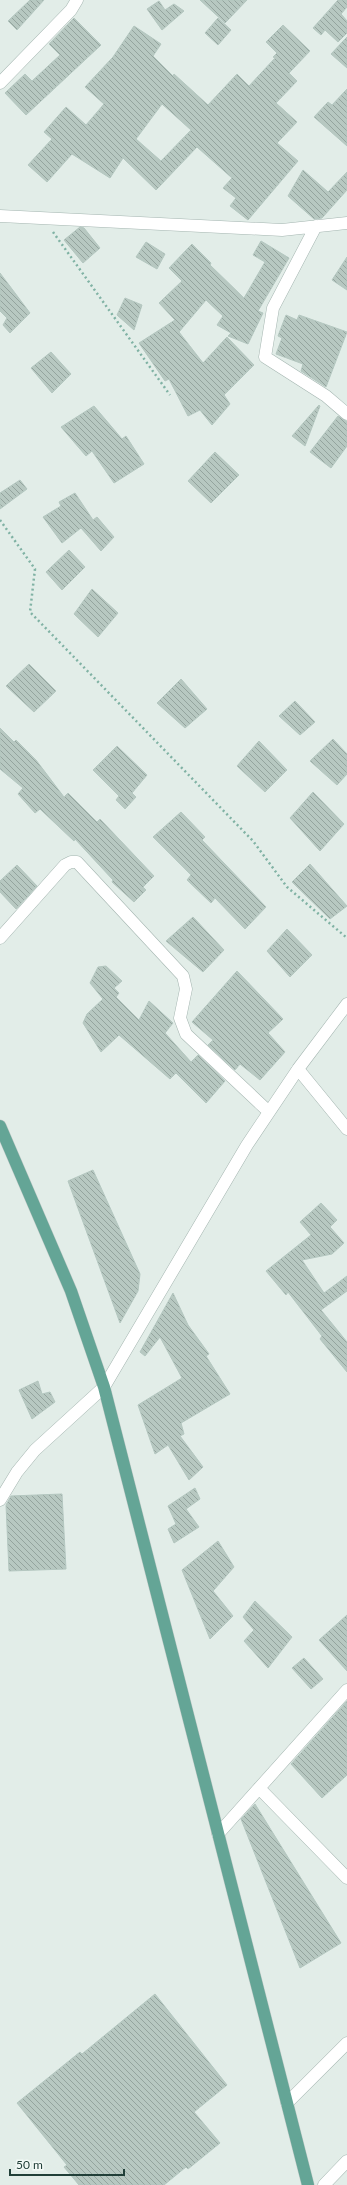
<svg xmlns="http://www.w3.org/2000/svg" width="347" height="2185" font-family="Lato,sans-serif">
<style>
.building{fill:url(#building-back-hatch);stroke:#b4c7c0;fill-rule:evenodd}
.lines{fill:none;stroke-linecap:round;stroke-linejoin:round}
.minor-casing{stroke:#a4b5b0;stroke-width:13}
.major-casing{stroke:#c1c9c7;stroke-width:13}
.path{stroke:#80b2a4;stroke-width:2.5;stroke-dasharray:2 3;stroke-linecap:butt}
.minor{stroke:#fff;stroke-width:12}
.major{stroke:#64a596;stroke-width:12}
</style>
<defs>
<pattern id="building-back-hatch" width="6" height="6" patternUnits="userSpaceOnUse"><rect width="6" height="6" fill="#b7c8c1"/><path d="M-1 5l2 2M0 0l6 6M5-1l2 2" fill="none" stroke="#94a49e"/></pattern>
</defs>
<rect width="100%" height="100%" fill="#e2ede8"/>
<!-- building -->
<path class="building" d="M30,0h14l-27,30 -9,-9z
M200,0h47l-22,23z
M338,0h9v7l-6,7 6,7v12l-9,9 -13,-12 -4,5 -8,-7z
M159,1l6,9 9,-6 10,7 -22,19 -15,-21z
M74,18l27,27 -75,70 -21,-22 20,-19 7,7 28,-26 -11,-11z
M218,18l13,12 -13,15 -13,-12z
M283,25l27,26 -21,22 8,8 -21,22 21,19 -20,21 21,18 -50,59 -18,-14 6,-8 -13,-10 9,-10 -35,-31 -41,43 -33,-32 -13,20 -38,-24 -25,28 -19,-17 24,-26 -8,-7 22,-25 20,18 18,-21 -19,-17 28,-30 21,-31 27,18 -8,12 20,20 1,-2 34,31 29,-31 12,12 26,-28 -2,-1 4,-4 -11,-11zM162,104l29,26 -30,31 -25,-22z
M347,37v31l-16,-14z
M347,89v57l-33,-29 14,-15 4,3z
M303,170l25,22 19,-20v18l-25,28 -8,1 -26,-23z
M80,227l4,1 16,20 -17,15 -19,-23z
M261,241l28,17 -31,53 5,2 -15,31 -20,-8 3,-3 -14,-8 6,-9 -17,-16 -27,32 24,31 24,-26 27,28 -30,30 6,9 -18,21 -12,-15 -12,6 -19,-37 -4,2 -26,-38 36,-23 -16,-17 23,-22 -13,-13 23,-24 19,19 -1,2 34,33 21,-36 -12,-7z
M146,242l19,12 -8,15 -21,-12z
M347,257v33l-15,-10z
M0,273l30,40 -20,20 -7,-8 4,-7 -7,-7z
M125,298l17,7 -8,25 -17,-15z
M286,315l11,5 2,-5 48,17 -21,55 -25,-16 2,-7 -27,-10 6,-16 -4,-2z
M51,352l20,22 -19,19 -21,-25z
M319,405l1,1 -15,40 -13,-10z
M94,406l28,33 4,-3 18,28 -30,19 -22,-32 -6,5 -25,-29z
M338,416l9,6v24l-16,22 -21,-16z
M215,452l24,23 -28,28 -23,-22z
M20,480l7,9 -27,20v-16z
M75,493l18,27 4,-3 17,20 -13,14 -20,-23 -19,15 -19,-26 18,-11 -2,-4z
M69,550l16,17 -23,23 -16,-18z
M92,589l26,24 -20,24 -24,-23z
M29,664l27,27 -22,21 -28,-26z
M181,679l26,30 -22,19 -28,-25z
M295,701l20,21 -15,13 -21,-19z
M0,728l14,14 2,-2 20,20 28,37 4,-4 29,29 3,-3 54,57 -11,11 3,3 -12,12 -22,-20 1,-2 -38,-41 -1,2 -34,-32 -5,4 -17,-19 5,-6 -23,-19z
M333,739l14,15v20l-10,11 -27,-24z
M259,741l28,29 -22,22 -28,-26z
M117,746l30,29 -15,18 4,4 -11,12 -9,-9 3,-4 -26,-26z
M313,792l31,32 -24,27 -30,-33z
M181,812l24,25 -3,3 64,67 -21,22 -30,-31 -4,5 -24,-23 4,-5 -38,-38z
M310,864l37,42 -17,13 -38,-37z
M17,865l20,21 -21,23 -16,-17v-11z
M193,917l31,33 -21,22 -37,-31z
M287,929l25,26 -22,22 -23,-26z
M106,966l16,15 -8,7 5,5 -3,4 23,23 10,-19 24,22 -8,10 26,29 7,-7 27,26 -19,22 -30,-30 -6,6 -51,-44 -18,17 -18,-29 4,-9 16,-15 -13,-16 8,-16z
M237,971l46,48 -15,14 17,19 -25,28 -20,-16 -5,6 -27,-25 5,-5 -21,-18z
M93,1170l47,104 -2,17 -18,32 -52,-142z
M321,1203l16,17 -7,7 14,16 -12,11 -30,6 22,33 23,-17v15l-26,19 26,32v30l-27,-33 2,-3 -34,-44 -2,3 -20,-24 45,-36 -11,-13z
M173,1293l15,32 21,29 -3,2 24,38 -49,29 3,11 -4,2 23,31 -14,13 -21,-35 -13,9 -17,-49 44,-27 -22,-41 -15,19 -5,-4z
M38,1381l4,13 8,-2 5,10 -23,17 -13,-29z
M195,1488l5,11 -14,10 13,18 -25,16 -6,-14 8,-5 -8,-18z
M62,1494l4,75 -57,2 -3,-66 5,-9z
M218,1541l16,26 -21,24 20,25 -23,23 -28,-69z
M255,1601l37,36 -24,31 -24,-27 10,-11 -11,-13z
M347,1615v56l-28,-31z
M304,1658l19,21 -12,10 -19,-21z
M347,1701v74l-25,23 -31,-34z
M255,1804l86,139 -41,25 -59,-149z
M155,1994l72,91 -33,27 26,31 -32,26 -2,-2 -22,18h-85l-15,-18 3,-2 -50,-62 63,-51 2,2z"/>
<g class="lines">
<!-- minor casing -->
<g class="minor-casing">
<path id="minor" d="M0,83l71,-73 6,-10
M0,216l282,14 65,-7
M316,226l-43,82 -8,49 61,39 21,18
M0,938l65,-73 6,-3h6l106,114 3,13 -6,29 6,16 83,78
M298,1069l49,60
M0,1500l17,-28 18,-22 69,-63 143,-242 51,-76 49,-65
M259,1788l88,90
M218,1834l129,-144
M287,2103l60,-60
M324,2185l23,-24"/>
</g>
<!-- major casing -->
<g class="major-casing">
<path id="major" d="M0,1126l71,165 33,96 204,798"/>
</g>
<!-- path -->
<path class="path" d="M53,232l117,163
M0,520l35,49 -5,43 223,229 34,46 60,51"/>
<!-- minor -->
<use href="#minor" class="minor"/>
<!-- major -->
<use href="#major" class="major"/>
</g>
<!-- scale -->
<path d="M10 2169v6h114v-6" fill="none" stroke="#213f38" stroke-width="2"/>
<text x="16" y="2169" font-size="12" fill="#213f38" stroke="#f3f9f6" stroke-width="3" paint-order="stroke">50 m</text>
</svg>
